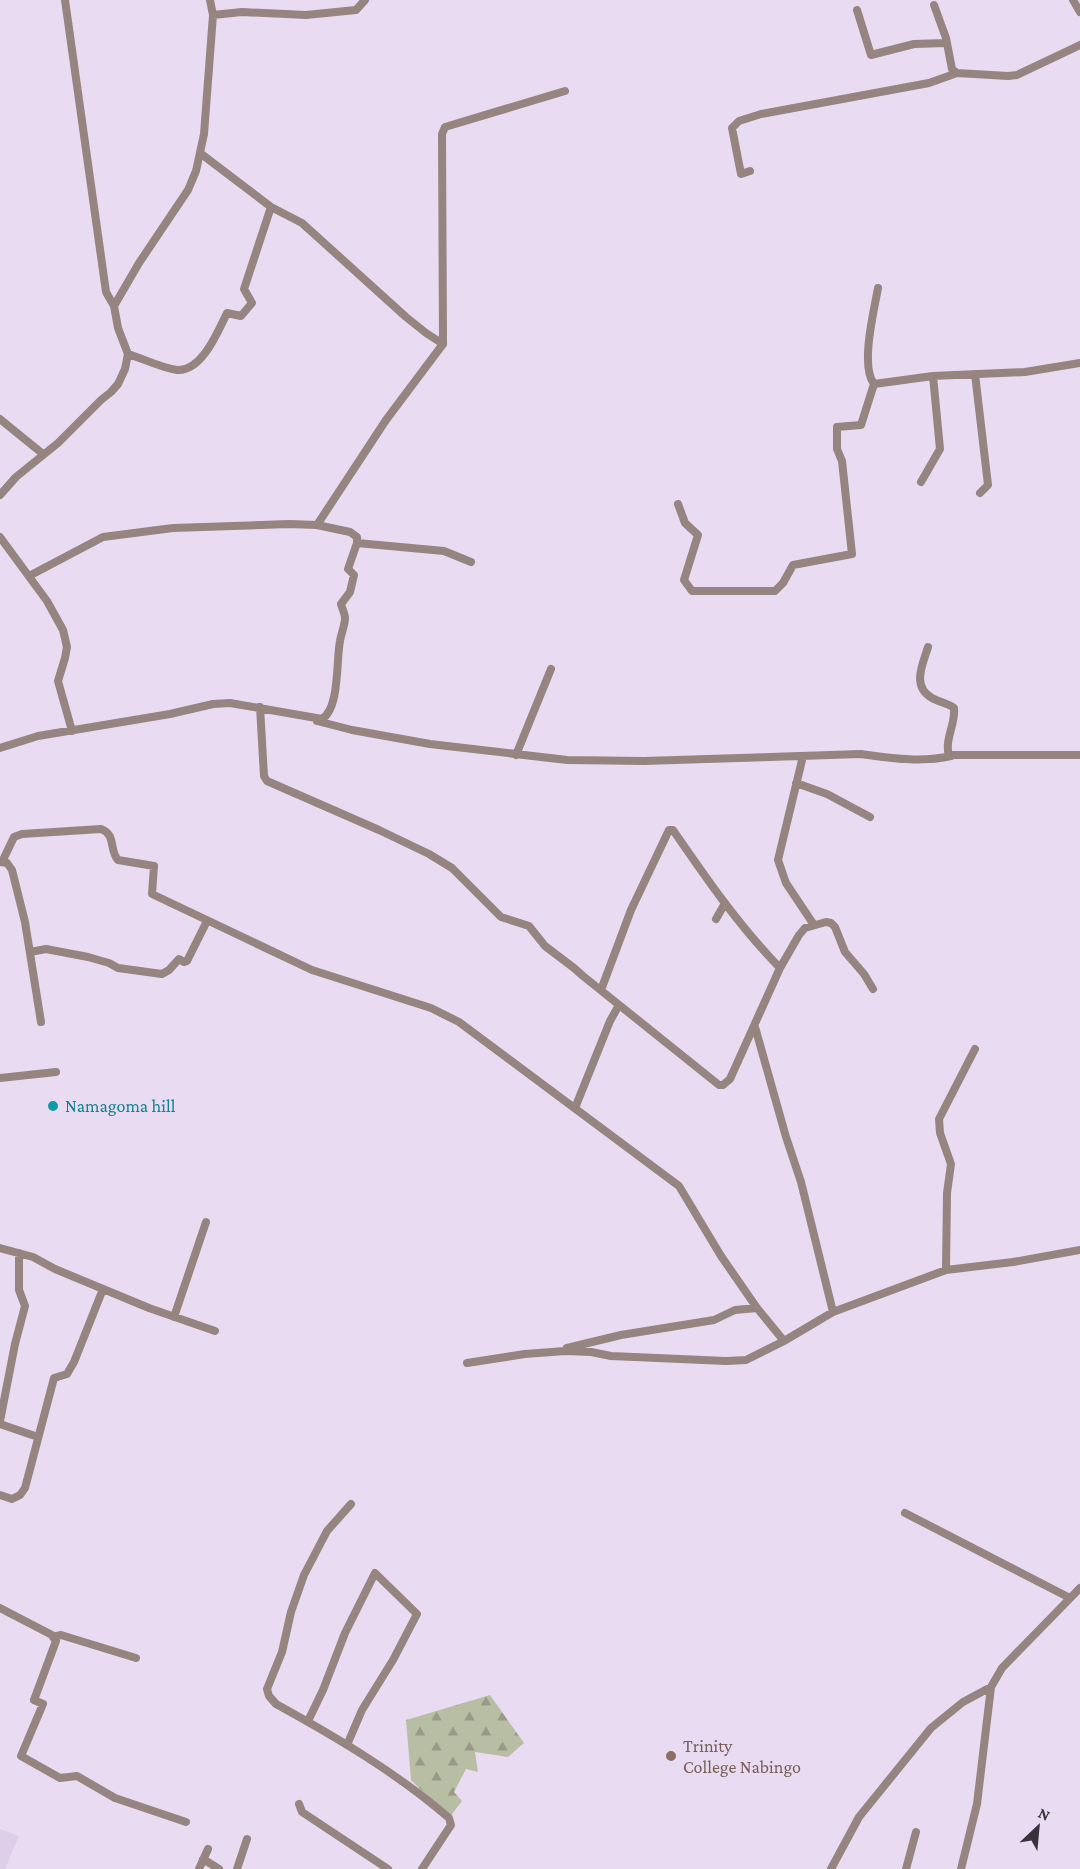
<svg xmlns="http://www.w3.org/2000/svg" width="1080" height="1869" font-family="'Crimson Pro',serif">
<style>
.built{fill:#decee9}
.forest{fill:url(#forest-firs)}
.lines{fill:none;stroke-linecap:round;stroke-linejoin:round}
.street{stroke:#958480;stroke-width:8}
.culture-dot{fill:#0f9aa8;stroke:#e9dcf2;stroke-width:2}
.education-dot{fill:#8d6e63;stroke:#e9dcf2;stroke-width:2}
.labels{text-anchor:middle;stroke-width:6;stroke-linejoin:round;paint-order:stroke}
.culture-label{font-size:18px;fill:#0d838f;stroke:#e9dcf2;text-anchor:start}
.education-label{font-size:18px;fill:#785e54;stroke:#e9dcf2;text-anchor:start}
</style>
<defs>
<pattern id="forest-firs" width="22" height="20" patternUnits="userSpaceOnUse" patternTransform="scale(1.5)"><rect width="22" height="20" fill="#b8bea4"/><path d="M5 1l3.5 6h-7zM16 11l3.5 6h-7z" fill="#979b87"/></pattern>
</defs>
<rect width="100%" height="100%" fill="#e9dcf2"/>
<!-- built -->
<path class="built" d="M0,1829l19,7 -14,33h-5z"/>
<!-- forest -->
<path class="forest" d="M490,1695l34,48 -16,14 -33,-5 3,20 -12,-3 -12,23 8,9 -13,17 -38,-38 -5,-60z"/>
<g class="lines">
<!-- street -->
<path class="street" d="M65,0l41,292 8,14
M1073,0l7,12
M934,5l12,33 6,31 5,4 51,3 9,-1 63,-30
M857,10l14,45 43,-11 32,-1
M213,15l29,-3 64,3 50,-5 9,-10
M200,153l71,54 31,16 104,94 20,16 17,11
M750,171l-9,3 -9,-46 7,-7 22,-7 168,-31 28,-10
M878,288c-4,23 -18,78 -4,96l59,-8 92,-4 55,-9
M128,354c16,5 34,14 49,16 25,2 41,-39 50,-57l14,3 11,-13 -8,-14 27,-82
M975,374l13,111 -8,8
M0,419l43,35
M921,482l19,-33 -7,-73
M0,495l16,-18 42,-34 43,-43 10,-8 7,-8 7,-15 3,-15 -10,-26 -4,-22 25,-43 49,-73 8,-19 8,-37 9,-119 -3,-15
M678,504l7,19 13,12 -14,45 8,11h83l8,-8 10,-18 59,-11 -10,-93 -5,-12v-22l24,-2 13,-41
M317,525l69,-105 57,-76 -1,-210 3,-7 120,-36
M0,537l47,64 16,29 4,17 -2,11 -7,23 14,50
M357,543l87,8 27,11
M928,647c-5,17 -17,39 4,51 7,4 15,5 22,10 2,15 -10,33 -5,47h131
M260,707l4,69 3,5 112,49 50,24 23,14 49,49 28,9 16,20 29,22 9,8 136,109h4l7,-6 50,-111 19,-33 6,-7 21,-6 5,1 4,4 10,25 19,22 9,15
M317,721l35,9 78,14 137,16 77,1 217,-7c30,4 60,9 90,2
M0,748l38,-12 132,-22 43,-10 17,-1 92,16c18,-11 14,-59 18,-78 1,-7 5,-16 5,-23 0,-4 -3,-10 -4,-14l9,-12 4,-17 -6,-6 9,-26v-6l-7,-5 -33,-7 -28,-1 -116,4 -70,9 -74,39
M516,755l35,-86
M803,756l-25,104 8,23 28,42
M796,783l31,11 43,23
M0,862l7,1 5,7 13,52 16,100
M2,862l12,-25 8,-3 79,-5c15,5 8,21 17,31l36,6 -2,28 160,76 119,38 28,14 220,164 42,70 36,52 27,33
M716,919l8,-14
M30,952l16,-3 42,8 21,6 9,5 44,6 7,-4 10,-11 5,3 3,-1 20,-40
M601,990l30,-80 38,-80h4c33,48 66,96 107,138
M755,1027l31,110 15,45 32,130
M0,1078l56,-6
M575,1108l35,-87 9,-16
M0,1248l33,9 22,12 94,39 66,23
M946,1270l1,-77 4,-29 -11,-31 -1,-14 36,-70
M174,1317l32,-95
M567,1348l54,-13 93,-15 21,-10 22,-2
M467,1363l58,-9 40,-3 26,1 20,4 115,5 20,-1 38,-19 49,-29 113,-42 67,-8 67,-12
M0,1421l15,-77 10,-38 -6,-16v-37
M0,1424l38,13
M0,1495l12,4 8,-4 5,-7 29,-110 13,-4 7,-12 29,-73
M351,1504l-24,27 -23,44 -13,37 -9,40 -15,37 2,7 7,8c60,33 121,69 173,114l2,7 -29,44
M905,1513l165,85
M0,1608l52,27 4,6 -22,59 9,4 -22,52 39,22 17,-2 38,22 71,24
M53,1637l8,-2 75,23
M308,1721l15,-31 22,-57 30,-60 42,41 -24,46 -31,50 -15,35
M299,1804l3,8 86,57
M203,1859l16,10
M199,1869l9,-20
M237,1869l10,-30
M831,1869l28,-52 72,-89 32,-26 28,-15
M906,1869l10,-37
M961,1869l16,-65 14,-117 11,-19 78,-80"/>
</g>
<!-- markers -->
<circle class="culture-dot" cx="53" cy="1106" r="6"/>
<circle class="education-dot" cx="671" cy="1756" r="6"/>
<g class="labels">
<!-- culture labels -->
<g class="culture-label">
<text x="65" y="1112">Namagoma hill</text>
</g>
<!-- education labels -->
<g class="education-label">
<text x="683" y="1752">Trinity<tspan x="683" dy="21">College Nabingo</tspan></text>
</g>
</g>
<!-- north arrow -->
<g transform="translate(1038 1827) rotate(26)" stroke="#e9dcf2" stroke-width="4.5" paint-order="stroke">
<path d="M0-4.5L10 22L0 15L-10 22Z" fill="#38333b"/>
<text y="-9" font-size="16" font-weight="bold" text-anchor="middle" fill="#38333b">N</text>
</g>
</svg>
